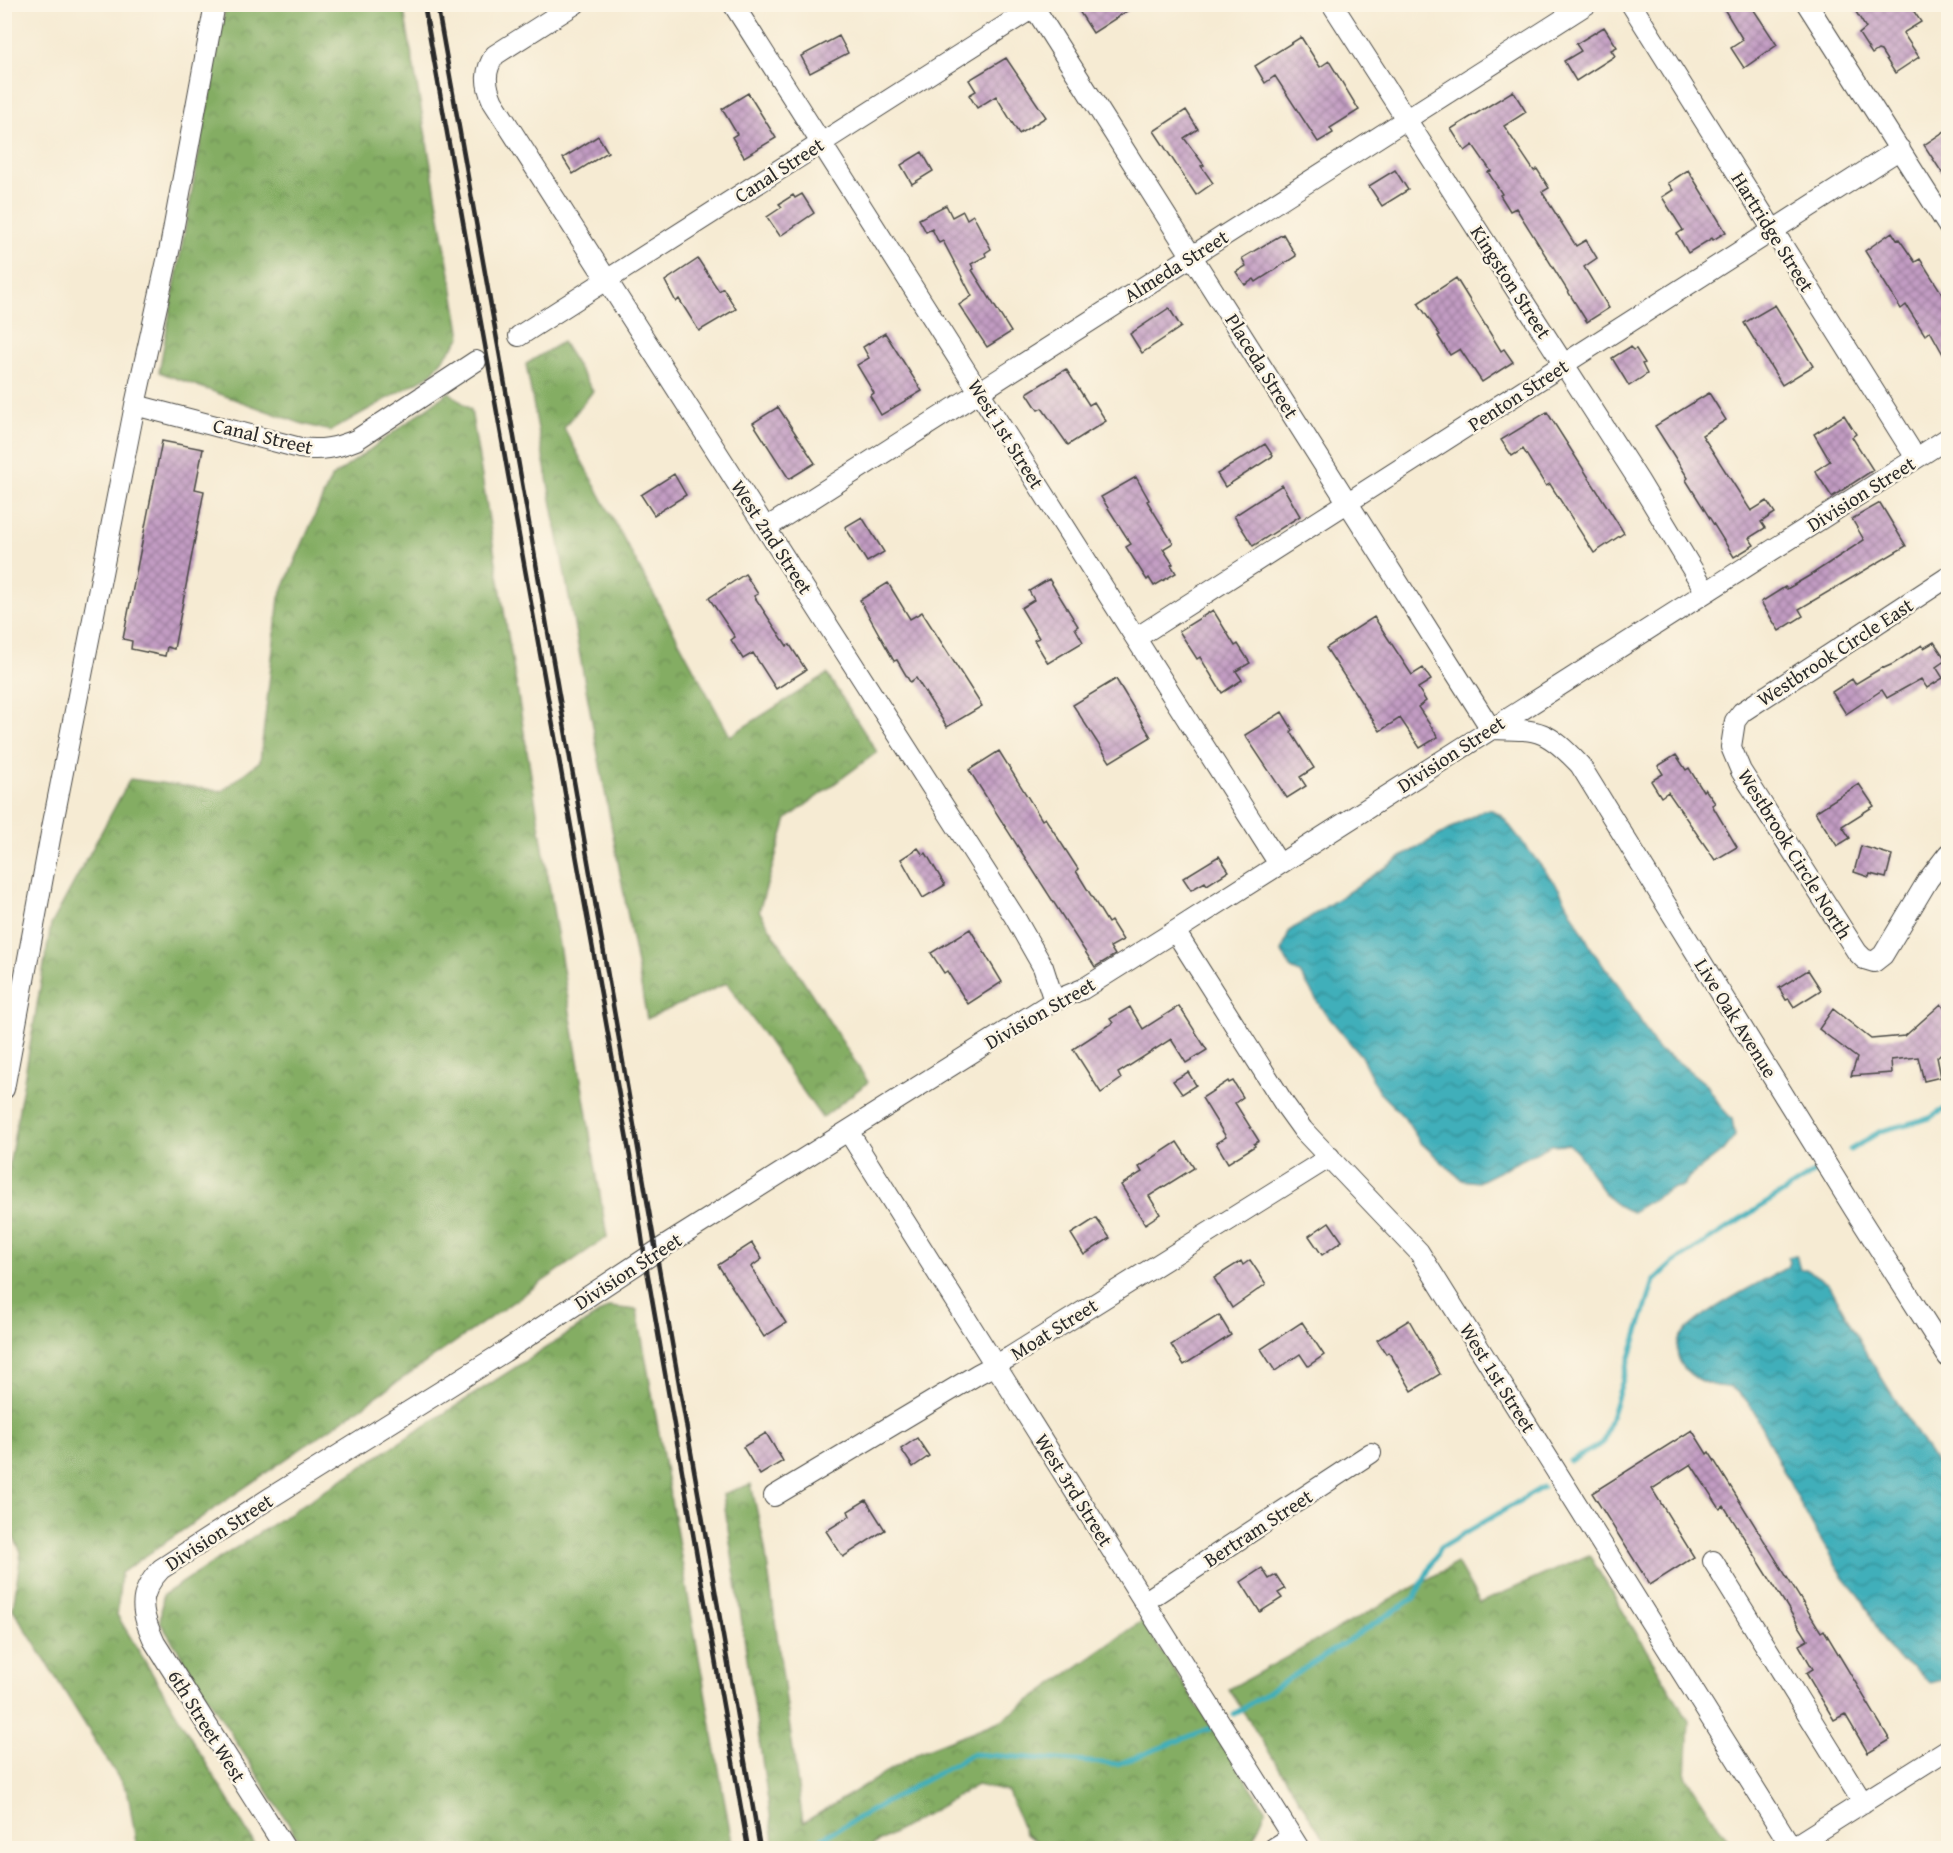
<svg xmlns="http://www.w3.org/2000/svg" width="1953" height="1853" font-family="'Gentium Book Plus',serif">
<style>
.forest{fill:url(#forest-crowns);stroke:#586c48;stroke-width:1.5}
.water{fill:url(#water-waves);stroke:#356d72;stroke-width:1.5}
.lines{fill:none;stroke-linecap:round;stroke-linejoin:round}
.stream{stroke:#3fafba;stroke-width:5}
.building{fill:url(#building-cross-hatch)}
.minor-casing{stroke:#494844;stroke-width:22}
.minor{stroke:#fff;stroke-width:20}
.rail{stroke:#2b2b2b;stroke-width:4.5}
.labels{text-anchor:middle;stroke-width:5;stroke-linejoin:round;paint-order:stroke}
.street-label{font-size:20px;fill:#2b2b2b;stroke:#fcf5e5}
</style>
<defs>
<pattern id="forest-crowns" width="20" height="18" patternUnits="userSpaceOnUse" patternTransform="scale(1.5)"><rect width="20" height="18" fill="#84ad64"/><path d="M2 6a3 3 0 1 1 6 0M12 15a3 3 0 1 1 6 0" fill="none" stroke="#6c8d53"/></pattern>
<pattern id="water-waves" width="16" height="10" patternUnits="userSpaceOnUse" patternTransform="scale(1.5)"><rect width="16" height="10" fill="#3fafba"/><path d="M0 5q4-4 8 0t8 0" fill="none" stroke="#358f97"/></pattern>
<pattern id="building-cross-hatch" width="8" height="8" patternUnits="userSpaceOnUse" patternTransform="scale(1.5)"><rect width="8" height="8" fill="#c29cc3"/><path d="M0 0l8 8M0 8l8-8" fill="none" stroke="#9e7f9f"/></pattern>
</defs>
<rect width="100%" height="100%" fill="#fcf5e5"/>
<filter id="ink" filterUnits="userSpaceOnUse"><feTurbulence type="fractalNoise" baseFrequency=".0167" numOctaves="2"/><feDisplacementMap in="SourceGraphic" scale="12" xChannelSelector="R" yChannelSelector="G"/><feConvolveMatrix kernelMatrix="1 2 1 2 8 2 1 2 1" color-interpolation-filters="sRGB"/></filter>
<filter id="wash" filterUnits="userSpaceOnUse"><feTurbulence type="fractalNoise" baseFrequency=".008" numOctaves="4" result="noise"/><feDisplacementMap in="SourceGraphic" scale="24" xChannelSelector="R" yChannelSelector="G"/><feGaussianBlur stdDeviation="1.35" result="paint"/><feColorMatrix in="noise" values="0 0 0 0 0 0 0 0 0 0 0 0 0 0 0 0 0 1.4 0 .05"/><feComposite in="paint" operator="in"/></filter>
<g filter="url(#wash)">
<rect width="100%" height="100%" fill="#f6ebd3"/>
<!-- forest -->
<path class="forest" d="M226,4l177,1 58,332 -31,38 -100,56 -30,-8 -141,-51z
M562,342l31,49 -29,37 166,308 97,-62 50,78 -90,67 -28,92 109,171 -46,36 -95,-135 -80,36 -121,-655z
M449,392l22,18 136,827 -486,336 -4,42 140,233h-120l-9,-55 -115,-184 8,-57 -17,-33 1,-330 46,-264 79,-146 92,12 38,-30 19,-163 52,-120z
M609,1307l28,3 96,538h-429l-144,-226 3,-27z
M751,1484l14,64 38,275 117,-71 82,-32 140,-99 124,189 -14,31 -14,7h-190l-23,-14 -17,-42 -31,-7 -109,63h-93l-52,-354z
M1589,1555l100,166 -3,55 47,72h-110l-7,-8 -27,8h-259l-101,-159 228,-126 23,40z"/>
<!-- water -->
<path class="water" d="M1483,810h9l10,6 57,73 35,64 29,38 34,58 20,12 30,24 14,22 11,12 3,17 -10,13 -36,28 -6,9 -13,3 -38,23c-39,-14 -36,-46 -64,-68l-17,1 -73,37 -16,-2 -42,-38 -16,-25 -25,-25 -18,-36 -39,-47 -22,-36 -9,-4 -9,-17 7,-21 114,-75z
M1796,1255l4,14h6l23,15 40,74 79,124v189l-6,8 -12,3c-7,-4 -11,-10 -17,-15 -5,-4 -11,-5 -16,-9 -16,-16 -24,-40 -35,-59 -6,-9 -14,-16 -20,-25 -31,-46 -56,-98 -81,-148 -5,-12 -16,-33 -30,-38 -6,-2 -13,-1 -18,-3 -20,-5 -42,-21 -34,-45 7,-21 87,-61 109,-73l2,-5 -2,-5z"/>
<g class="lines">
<!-- stream -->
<path class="stream" d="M1850,1150l31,-19 49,-13 18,-11
M1570,1461l33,-18 51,-162 19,-18 140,-90
M1234,1714l180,-116 26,-50 103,-61
M819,1848l3,-10 150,-84 146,10 93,-36"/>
</g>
<g id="blocks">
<!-- building -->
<path class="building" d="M1089,4h49l-45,29 -14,-22z
M1721,4h29l27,41 -33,23 -13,-20 12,-8z
M1851,4h58l12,18 -18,11 16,24 -24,16 -14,-22 -3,-1 -6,4 -13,-20 7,-6z
M1604,27l13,20 -6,3 4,6 -39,25 -12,-20 17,-10 -5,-7z
M839,36l9,17 -38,20 -9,-17z
M1301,37l19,30 9,-6 30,49 -29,18 3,5 -15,9 -43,-66 -10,7 -10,-17z
M1006,58l40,59 -27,17 -23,-38 -19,12 -8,-13 7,-4 -7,-11z
M1513,91l13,21 -22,14 30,45 3,-2 12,19 -7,4 34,54 10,-6 11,18 -13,9 25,41 -22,14 -71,-114 -6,3 -10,-16 2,-1 -14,-22 3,-1 -18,-26 -8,6 -14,-22z
M748,93l28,45 -32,19 -12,-20 5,-3 -15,-25z
M1186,110l12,19 -14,9 20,27 -3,1 12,17 -17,12 -42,-64z
M1948,129v53l-24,-37z
M598,136l10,16 -35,22 -10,-16z
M922,152l11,19 -21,13 -11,-19z
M1395,170l13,20 -26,16 -13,-20z
M1688,170l38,62 -13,8 -1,-2 -24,15 -11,-19 6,-4 -21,-33 11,-7 -5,-7z
M802,194l12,19 -34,23 -13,-19 15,-10 -3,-3 14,-9 2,3z
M946,205l6,12 11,-6 4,8 6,-4 18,34 -6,4 1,3 -15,8 3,5 -2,1 39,62 -24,15 -28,-42 13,-9 -29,-55 -4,2 -7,-14 -6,3 -7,-13z
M1892,232l5,8 2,-1 16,23 5,-3 23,36 5,-4v72l-18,-32 -5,4 -19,-30 -5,4 -36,-58z
M1283,234l13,22 -40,26 -2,-3 -9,6 -9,-13 10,-6 -4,-8z
M698,259l21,32 4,-3 13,21 -37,22 -20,-32 -3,3 -11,-21z
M1456,278l45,73 3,-2 9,13 -31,20 -22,-33 -10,6 -12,-19 2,-1 -22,-32z
M1775,305l38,61 -31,19 -38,-62z
M1169,308l12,19 -39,26 -12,-19z
M885,333l37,58 -41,24 -11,-19 4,-3 -17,-28 12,-7 -6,-11z
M1630,347l3,3 3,-1 9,14 -3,1 5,10 -18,12 -17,-28z
M1066,369l23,36 5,-3 12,19 -38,24 -26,-37 -4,2 -11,-17z
M1709,393l17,27 -24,15 49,76 16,-10 8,12 -14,9 4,6 -16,10 5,7 -20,12 -48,-77 2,-2 -33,-52z
M778,407l37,56 -26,16 -36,-56z
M1547,412l77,121 -30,20 -44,-69 -4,2 -23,-37 -11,7 -11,-16z
M1844,415l12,19 -4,3 21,33 -41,27 -17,-26 15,-10 -16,-27z
M162,441l41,8 -8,40 9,2 -30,158 -7,-2 -2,9 -34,-7 1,-8 -9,-2z
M1265,444l8,12 -48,31 -8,-13z
M674,474l12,21 -32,20 -13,-20z
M1136,477l13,23 -2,1 26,42 -10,6 10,15 -2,1 5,8 -22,13 -5,-8 -2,2 -21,-33 5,-3 -30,-47z
M1282,485l18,31 -47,30 -19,-30z
M1880,503l26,43 -107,63 4,7 -24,15 -18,-29 24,-15 2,2 22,-13 55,-36 -12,-21z
M862,517l22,35 -17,10 -22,-35z
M745,574l13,20 -4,2 33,50 3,-1 16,25 -30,19 -23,-36 -10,6 -12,-19 4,-3 -26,-39z
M1049,579l29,47 -3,2 8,14 -35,21 -14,-23 5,-2 -18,-30 13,-8 -5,-9z
M888,583l22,36 12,-7 60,94 -35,21 -31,-49 -6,4 -13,-22 -3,1 -34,-61z
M1213,610l22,36 3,-2 12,19 -14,8 6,9 -20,13 -22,-36 -3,2 -18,-28z
M1374,617l38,58 11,-7 8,12 -13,8 8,13 -8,6 20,30 -18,11 -20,-30 -20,13 -54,-83z
M1934,642l12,18 -10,7 7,11 -16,10 -6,-9 -34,19 -5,-8 -36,24 -14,-22 20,-13 3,5 28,-17 1,1 9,-4 29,-19 2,3z
M1116,679l35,58 -41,25 -37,-57z
M1282,712l11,18 -2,2 23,36 -14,9 6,9 -19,12 -42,-63z
M999,751l43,69 3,-2 33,51 -2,2 32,52 3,-2 12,19 -13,7 5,8 -20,12 -126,-197z
M1676,755l10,15 3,-2 14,23 2,-2 10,14 -3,2 25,42 -22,13 -47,-68 -7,5 -10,-16 12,-7 -5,-8z
M1859,784l15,22 -32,20 8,12 -13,8 -22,-34z
M1861,846l31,9 -6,23 -16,-4 -1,3 -15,-5z
M918,848l5,7 3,-2 19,32 -22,13 -22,-39z
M1219,856l10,15 -22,14 -2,-3 -14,8 -8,-12z
M970,929l32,53 -34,22 -21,-33 -3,2 -13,-20z
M1808,970l13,20 -27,17 -5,-8 -3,1 -7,-12z
M1941,1004l7,9v34l-11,10 4,20 -17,4 -6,-24 -27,3 1,13 -41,3 6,-18 -38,-29 14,-20 38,30 34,-3z
M1179,1006l28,44 -21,13 -15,-24 -53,34 3,6 -20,14 -28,-44 40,-26 -3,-4 20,-12 13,22z
M1188,1072l8,13 -14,9 -9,-13z
M1228,1081l1,2 4,-2 10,16 -8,6 24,38 -5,3 1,2 -27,17 -12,-20 10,-6 -24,-39z
M1177,1142l17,26 -45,28 11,18 -15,10 -24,-39 21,-13 -3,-5z
M1096,1218l14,20 -26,17 -13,-21z
M1329,1222l13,19 -20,14 -13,-19z
M752,1243l10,16 -11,8 35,56 -22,14 -46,-72z
M1250,1260l16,24 -34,24 -18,-30 27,-17 2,4z
M1219,1315l12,20 -47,30 -13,-20z
M1409,1320l31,54 -28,17 -20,-34 -4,-5 -2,2 -9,-14z
M1302,1322l22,33 -16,11 -8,-12 -25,17 -14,-22z
M1692,1430l15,24 2,-2 112,180 3,-2 66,110 -22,13 -23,-39 -11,6 -28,-47 7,-4 -14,-24 9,-5 -84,-134 -4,3 -29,-45 -39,25 42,68 -44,28 -58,-92z
M766,1433l17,28 -23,14 -17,-28z
M917,1438l12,18 -16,11 -12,-18z
M866,1500l19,30 -42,27 -17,-26 24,-15 -2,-5z
M1262,1568l7,11 7,-4 9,14 -7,4 4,5 -22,14 -19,-30z"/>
</g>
</g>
<g filter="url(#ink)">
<use href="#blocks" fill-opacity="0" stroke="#494844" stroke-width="1.5"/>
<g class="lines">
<!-- minor casing -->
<g class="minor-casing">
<path id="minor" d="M575,4l-80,51c-11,16 -10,29 -2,47l521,814 29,51 11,34
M733,4l546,860
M1032,4l459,725c48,1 54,-1 89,36l274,444 94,148
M1332,4l307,477 67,111
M1631,4l285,454
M1807,4l141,222
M519,336l520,-332
M135,405l165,43c21,3 36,0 56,-8l120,-79
M766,528l821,-524
M1948,577l-206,135 -7,9 -4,26 10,24 116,181 7,7 10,3 9,-7 45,-75 20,-26
M1136,638l764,-489
M1175,931l110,174 18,25 116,122 373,596
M4,1089l48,-261 83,-423 35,-158 45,-243
M848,1131l451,717
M774,1496l204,-122 32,-17 320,-200
M1713,1561l150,242
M1144,1602l227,-149
M285,1848l-130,-205c-14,-30 -19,-48 6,-74l109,-71 234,-146 153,-101 397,-250 29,-12 92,-58 773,-493
M1274,1848l18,-11
M1791,1848l157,-99"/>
</g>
<!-- minor -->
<use href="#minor" class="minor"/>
<!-- rail -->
<path class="rail" d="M424,4l208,1164 13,91 103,589
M437,4l62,347 261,1497"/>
</g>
</g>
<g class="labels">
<!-- street labels -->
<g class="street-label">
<text transform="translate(779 170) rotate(-33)" y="7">Canal Street</text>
<text transform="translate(1773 232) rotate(58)" y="7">Hartridge Street</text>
<text transform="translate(1176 266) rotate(-32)" y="7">Almeda Street</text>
<text transform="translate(1511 282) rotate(57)" y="7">Kingston Street</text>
<text transform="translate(1262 366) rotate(58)" y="7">Placeda Street</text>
<text transform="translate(1518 395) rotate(-33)" y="7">Penton Street</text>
<text transform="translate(1006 434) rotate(58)" y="7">West 1st Street</text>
<text transform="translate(263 436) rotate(13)" y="7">Canal Street</text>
<text transform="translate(1861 494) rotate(-32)" y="7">Division Street</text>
<text transform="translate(772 537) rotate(57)" y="7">West 2nd Street</text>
<text transform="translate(1835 652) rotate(-33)" y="7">Westbrook Circle East</text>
<text transform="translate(1451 754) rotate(-33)" y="7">Division Street</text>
<text transform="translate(1795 854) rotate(58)" y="7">Westbrook Circle North</text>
<text transform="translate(1040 1013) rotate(-30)" y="7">Division Street</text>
<text transform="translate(1736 1018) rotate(58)" y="7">Live Oak Avenue</text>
<text transform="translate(628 1271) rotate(-33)" y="7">Division Street</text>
<text transform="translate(1054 1329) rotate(-32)" y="7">Moat Street</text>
<text transform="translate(1498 1378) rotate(58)" y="7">West 1st Street</text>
<text transform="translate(1074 1490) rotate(58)" y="7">West 3rd Street</text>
<text transform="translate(1258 1528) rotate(-33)" y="7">Bertram Street</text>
<text transform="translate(219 1532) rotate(-33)" y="7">Division Street</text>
<text transform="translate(207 1726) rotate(58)" y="7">6th Street West</text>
</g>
</g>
<!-- margin -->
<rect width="1953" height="1853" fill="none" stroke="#fcf5e5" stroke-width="24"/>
</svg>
